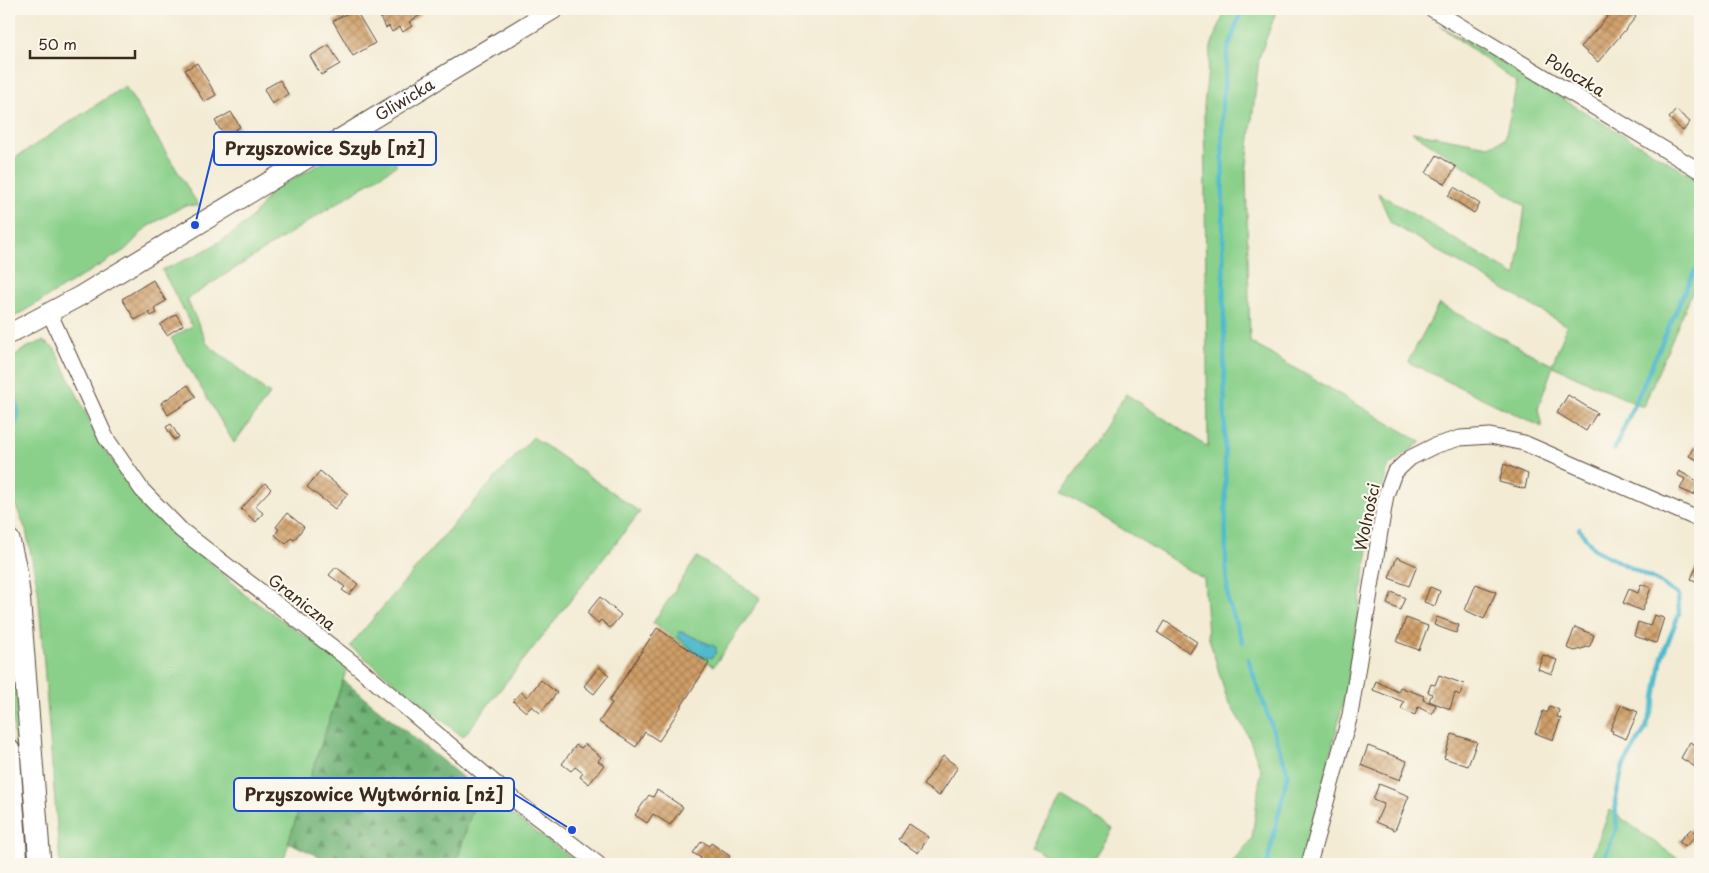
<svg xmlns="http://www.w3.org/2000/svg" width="1709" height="873" font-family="'Playpen Sans',sans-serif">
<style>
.green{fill:#8ad08a;stroke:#627d54}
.forest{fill:url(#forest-firs);stroke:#556e4a}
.water{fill:url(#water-ripples);stroke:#467276}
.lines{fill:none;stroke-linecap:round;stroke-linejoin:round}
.stream{stroke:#50bacd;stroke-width:4.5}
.building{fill:url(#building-cross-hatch)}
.minor-casing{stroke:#574739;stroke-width:17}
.major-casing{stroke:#574739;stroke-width:21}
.highway-casing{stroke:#574739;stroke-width:23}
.minor{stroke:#fff;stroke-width:15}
.major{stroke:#fff;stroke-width:19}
.highway{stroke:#fff;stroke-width:21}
.labels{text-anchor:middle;stroke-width:4.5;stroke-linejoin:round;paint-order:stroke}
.street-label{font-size:16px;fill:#3b2a1e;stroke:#fbf7ec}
.leader{fill:none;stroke:#1d4ed8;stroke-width:2}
.callout-dot{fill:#1d4ed8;stroke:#fbf7ec;stroke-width:2}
.callout{fill:#fbf7ec;stroke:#1d4ed8;stroke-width:2}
.callout-label{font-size:18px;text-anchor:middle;font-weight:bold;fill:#3b2a1e}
</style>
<defs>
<pattern id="forest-firs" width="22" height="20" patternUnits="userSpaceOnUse" patternTransform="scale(1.25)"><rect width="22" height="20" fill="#6fb276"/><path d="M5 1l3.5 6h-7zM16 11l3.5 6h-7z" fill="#5c9160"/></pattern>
<pattern id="water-ripples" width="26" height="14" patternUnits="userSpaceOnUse" patternTransform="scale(1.25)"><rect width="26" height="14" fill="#50bacd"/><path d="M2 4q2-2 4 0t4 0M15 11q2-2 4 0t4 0" fill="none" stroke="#4497a6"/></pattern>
<pattern id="building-cross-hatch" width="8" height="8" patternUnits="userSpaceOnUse" patternTransform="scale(1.25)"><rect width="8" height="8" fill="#cf9e67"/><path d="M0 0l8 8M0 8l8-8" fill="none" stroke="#a98154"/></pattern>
</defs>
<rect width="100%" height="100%" fill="#fbf7ec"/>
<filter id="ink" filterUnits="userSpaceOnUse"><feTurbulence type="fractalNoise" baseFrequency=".02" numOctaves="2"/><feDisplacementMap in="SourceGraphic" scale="10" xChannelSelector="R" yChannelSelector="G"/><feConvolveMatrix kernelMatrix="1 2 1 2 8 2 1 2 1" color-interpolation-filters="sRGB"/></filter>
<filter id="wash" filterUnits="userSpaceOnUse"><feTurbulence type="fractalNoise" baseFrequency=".0096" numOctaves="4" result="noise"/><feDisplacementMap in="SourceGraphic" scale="20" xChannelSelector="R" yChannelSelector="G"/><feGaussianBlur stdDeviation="1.12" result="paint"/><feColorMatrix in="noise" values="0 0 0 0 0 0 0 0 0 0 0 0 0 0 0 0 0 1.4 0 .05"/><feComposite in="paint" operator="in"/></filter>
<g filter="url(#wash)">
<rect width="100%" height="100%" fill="#f3ebd4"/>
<!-- green -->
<path class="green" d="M1226,9h51l-18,49 -13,115 4,169 171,100 -32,24 -16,50 -26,171 -44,177h-72l21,-25 9,-69 -13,-35 -21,-36 -19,-64 -4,-56 -142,-87 64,-98 82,53 -4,-342 7,-59z
M1439,25l261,156v93l-57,133 -90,-41 -15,42 4,19 -134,-65 31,-58 113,61 15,-39 -176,-103 -13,-30 138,83 9,-70 -113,-74 76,14 17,-7 12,-56z
M125,86l74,120 -14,-1 -38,22 -22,23 -116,70v-158z
M375,133l22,32 -210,134 20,45 63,50 -36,49 -63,-105 21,-12 -30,-56c39,-16 88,-39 108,-78z
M43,341l12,8 46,96 37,51 107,99 103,70 -66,199h-222l-22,-275 -12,-59 -17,-40v-131l17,-11z
M533,437l107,75 -177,225 -113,-91 99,-117z
M697,557l64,41 -47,68 -61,-43z
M9,596l21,268h-8l-13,-210z
M478,790l102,74h-124z
M1062,797l51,32 -22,35h-31l-28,-17z
M1610,810l75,54h-96z"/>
<!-- forest -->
<path class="forest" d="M343,680l135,110 -22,74h-121l-47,-22z"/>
<!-- water -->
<path class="water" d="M679,632h3l34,15v6l-5,5 -11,-2 -22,-19z"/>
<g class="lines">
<!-- stream -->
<path class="stream" d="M1242,9l-14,40 -6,55 4,461 2,37 15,40
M9,388c8,14 15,31 0,43
M1614,450l74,-166 12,-22
M1579,529l15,20 65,33 19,13 1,19 -17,43 -8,46 -8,25 -23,38 -8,36 2,26 -15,36
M1248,659l40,114 -21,91"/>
</g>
<g id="blocks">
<!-- building -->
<path class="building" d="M355,9l20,34 -22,13 -20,-35z
M378,9h41l3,5 -13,8 3,4 -9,6 -3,-5 -8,5 -3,-6 -3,2 -6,-10 3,-1z
M1614,9h14l8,8 -38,45 -17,-15z
M329,45l11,19 -19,11 -11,-19z
M197,63l19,32 -12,7 -19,-32z
M280,80l8,14 -16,10 -8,-15z
M1676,110l14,12 -7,9 -14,-13z
M231,112l9,15 -16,9 -9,-15z
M1437,155l19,12 -11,17 -19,-11z
M1454,187l26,17 -6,9 -26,-17z
M153,280l13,21 -12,7 3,5 -6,3 -2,-4 -14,8 -13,-21z
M176,314l7,11 -16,10 -7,-10z
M188,385l8,12 -28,18 -7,-12z
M1568,395l29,18 -11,18 -29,-18z
M171,424l8,13 -5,3 -8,-13z
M1694,446l6,2v13l-11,-5z
M1504,464l24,10 -3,15 -26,-7z
M320,471l28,23 -13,15 -28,-22z
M1679,471l20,11 -5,13 -14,-6 5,-10 -8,-4z
M265,483l6,6 -16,17 8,7 -7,9 -15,-13z
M287,513l17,14 -10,13 -3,-2 -5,6 -11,-9 4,-6 -3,-2z
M1397,557l20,9 -8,20 -20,-8z
M1700,557v26l-9,-4z
M336,567l22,17 -9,11 -7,-5 3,-3 -16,-12z
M1476,584l20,8 -12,27 -19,-9z
M1641,584l10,4 -9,23 -19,-8 6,-14 9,4z
M1430,587l10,4 -5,15 -11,-4z
M1392,592l13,6 -5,12 -13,-6z
M600,597l21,18 -11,13 -9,-8 -3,3 -11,-10z
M1654,615l10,3 -8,25 -22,-7 4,-14 12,4z
M1437,617l22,8 -3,8 -22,-8z
M1406,618l22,8 -9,24 -22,-8z
M1165,621l32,21 -7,11 -32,-20z
M1575,627l19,8 -4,11 -15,5 -8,-3z
M657,628l52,35 -50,78 -14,-9 -9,15 -37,-25 13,-19 -3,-2z
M1543,655l14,5 -5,14 -14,-5z
M599,667l10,8 -15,19 -10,-8z
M1439,675l25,9 -4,11 -5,-2 -5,16 -21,-8 3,-7 -4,-2 3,-8 4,1z
M541,680l16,13 -17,20 -8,-7 -6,6 -13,-11 8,-9 6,5z
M1376,681l22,11 2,-5 24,9 -1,4 13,5 -4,9 -14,-7 -3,8 -14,-6 3,-7 -31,-12z
M1621,705l17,7 -12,27 -14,-6 1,-2 -3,-1z
M1550,706l9,4 -2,7 4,1 -8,22 -18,-7 8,-22 4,2z
M1452,734l25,8 -9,24 -24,-8z
M1690,742l10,6v22l-19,-12z
M585,744l16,13 -3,4 6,4 -15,19 -9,-7 3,-4 -8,-6 -4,4 -9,-7 14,-19 5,3z
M1368,746l39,15 -7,19 -39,-15z
M943,756l15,11 -19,29 -16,-11z
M1379,784l30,12 -14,34 -19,-8 8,-18 -11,-4z
M657,790l26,17 -13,18 -17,-11 -6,9 -12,-8 14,-20 4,2z
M909,824l20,13 -11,16 -19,-13z
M1691,829l7,6 -13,12 -6,-6z
M702,841l7,5 2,-3 19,13 -5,8h-19l-6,-4 1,-2 -8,-5z"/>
</g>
</g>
<g filter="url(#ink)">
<use href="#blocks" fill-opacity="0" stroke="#574739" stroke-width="1"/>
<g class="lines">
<!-- minor casing -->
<g class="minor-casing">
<path id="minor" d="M1432,9l268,162
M50,314l56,124 36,52 39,40 172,133 168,142 77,59
M1309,864l41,-149 36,-220 8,-22 16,-15 24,-12 26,-8 30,-2 34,7 176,77"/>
</g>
<!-- major casing -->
<g class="major-casing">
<g id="major">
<path id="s1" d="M9,334l71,-38 474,-287"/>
</g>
</g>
<!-- highway casing -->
<g class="highway-casing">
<path id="highway" d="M9,540l7,29 3,24 21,271
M9,750l8,114"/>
</g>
<!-- minor -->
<use href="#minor" class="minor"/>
<!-- major -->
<use href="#major" class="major"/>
<!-- highway -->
<use href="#highway" class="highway"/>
</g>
</g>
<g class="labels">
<!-- street labels -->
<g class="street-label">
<text transform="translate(1575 75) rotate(31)" y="6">Poloczka</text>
<text dy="6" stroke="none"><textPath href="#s1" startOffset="460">Gliwicka</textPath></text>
<text transform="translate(1367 517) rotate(-78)" y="6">Wolności</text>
<text transform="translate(302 602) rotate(38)" y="6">Graniczna</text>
</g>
</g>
<!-- callouts -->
<path class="leader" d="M195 225L214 148M572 830L514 794"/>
<g class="callout-dot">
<circle cx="195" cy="225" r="5"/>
<circle cx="572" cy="830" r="5"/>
</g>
<g class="callout">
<rect x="214" y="132" width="222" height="33" rx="5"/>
<rect x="234" y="778" width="280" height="33" rx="5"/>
</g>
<g class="callout-label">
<text x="325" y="155">Przyszowice Szyb [nż]</text>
<text x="374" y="801">Przyszowice Wytwórnia [nż]</text>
</g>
<!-- margin -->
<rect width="1709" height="873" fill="none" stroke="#fbf7ec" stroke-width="30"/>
<!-- scale -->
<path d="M30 50v8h105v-8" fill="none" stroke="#3b2a1e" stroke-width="2.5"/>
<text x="38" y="50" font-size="15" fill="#3b2a1e" stroke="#fbf7ec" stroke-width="4" paint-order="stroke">50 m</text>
</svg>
